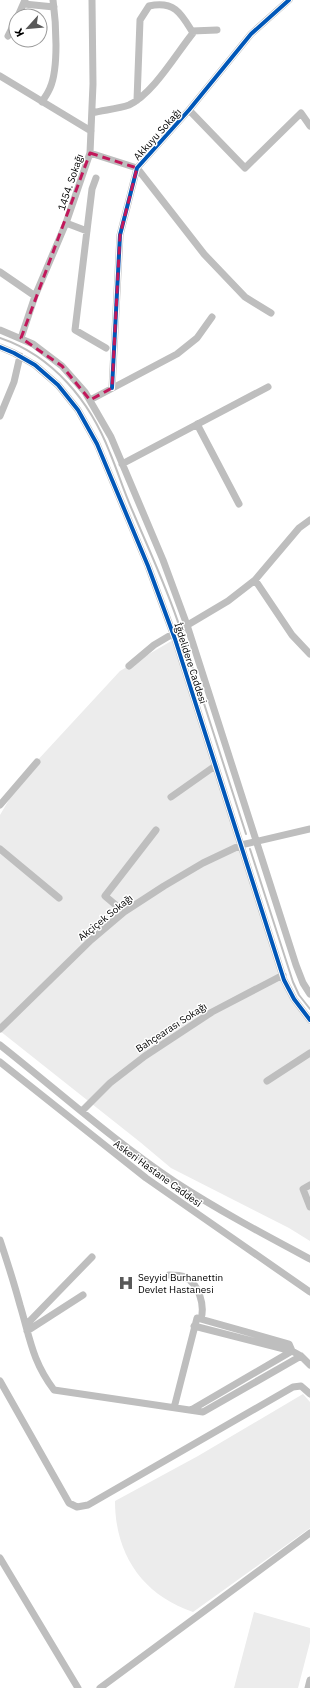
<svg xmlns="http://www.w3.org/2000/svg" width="310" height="1688" font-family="'IBM Plex Sans',sans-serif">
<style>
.green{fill:#ececec}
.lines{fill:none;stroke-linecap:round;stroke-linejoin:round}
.stream{stroke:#bfbfbf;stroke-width:2}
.minor{stroke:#bebebe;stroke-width:7}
.cycleway-casing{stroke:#fff;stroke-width:6}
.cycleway{stroke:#0057b8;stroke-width:4}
.marked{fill:none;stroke:#c2185b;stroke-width:3;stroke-dasharray:8 5;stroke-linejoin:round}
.labels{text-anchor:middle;stroke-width:3;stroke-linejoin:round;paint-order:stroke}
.street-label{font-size:10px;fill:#000;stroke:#fff}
.poi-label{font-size:10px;fill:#000;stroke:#fff;text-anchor:start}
</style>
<rect width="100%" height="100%" fill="#fff"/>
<!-- green -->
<path class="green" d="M173,640l106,330 26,48 5,7v216l-21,-13 -118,-60 -31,-26 -140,-111v-216l23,-39 97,-105z
M303,1394l7,8v126l-117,84c-50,-17 -78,-57 -78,-111l83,-45z
M254,1612l56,16v14l-12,46h-64z"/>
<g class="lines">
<!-- stream -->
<path class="stream" d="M0,338c53,18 90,63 110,115 8,19 14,39 23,59 16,38 34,76 47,116
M181,632l65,202
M250,849l43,133 6,13 11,14"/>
<!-- minor -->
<path class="minor" d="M24,4l30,3
M18,16l7,-16
M192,31l25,-1
M8,36l8,-16
M0,76l91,55
M42,102c3,-5 6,-9 8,-14 9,-20 6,-66 3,-88
M189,110l56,58 56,-55 9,13
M92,113c12,-3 26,-4 37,-8 24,-11 47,-51 64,-72 -11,-18 -18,-33 -44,-27l-9,14 -3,80
M90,153l47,15 67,86 41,43 26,16
M96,178l-4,11 -17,141 31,18
M66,223l21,8
M0,272l35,24
M0,330l33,14 29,22 23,26 26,45 52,123 24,65 109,340 7,18 7,11
M21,338l14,-42 31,-73 24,-70 3,-69 -1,-84
M0,347l14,6 21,12 23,20 20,25 19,34 51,122 27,73 109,341 10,19 16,21
M112,388l8,-153 17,-67 52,-58 62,-76 38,-34
M90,400l87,-46 20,-16 15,-21
M0,416l14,-34 6,-26
M197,424l42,80
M122,464l146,-77
M255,580l37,55 18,19
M129,666l25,-21 74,-44 27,-21 44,-52 11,-8
M171,797l44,-31
M0,805l37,-43
M0,849l59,49
M124,912l-19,-16 51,-66
M0,1029l91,-89 33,-28 40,-26 39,-23 38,-18 69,-16
M0,1045c58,46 114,96 175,137 43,28 90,53 135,77
M0,1062l146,116 164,114
M267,1081l43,-28
M82,1111l28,-28 35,-27 67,-44 71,-37
M310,1185l-7,4 7,18
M0,1240c7,21 14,43 20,65 10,33 12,56 34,85l149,22 98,-56
M169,1275c6,0 11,0 16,2 14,7 20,28 16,42
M26,1325l66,-68
M194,1326l98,25 9,5 9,9
M27,1331l56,-36
M0,1381l69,122 8,4 11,-2 205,-118 8,-1 9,8
M174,1408l23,-90 92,26 3,7
M191,1410l101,-59
M0,1558l78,130
M100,1688l210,-155
M308,1688l2,-8"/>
<!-- cycleway casing -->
<g class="cycleway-casing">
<path id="cycleway" d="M0,347l14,6 21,12 23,20 20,25 19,34 51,122 27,73 109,341 10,19 16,21
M112,388l8,-153 17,-67 52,-58 62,-76 38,-34"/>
</g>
<!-- cycleway -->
<use href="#cycleway" class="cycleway"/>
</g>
<!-- marked area -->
<path class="marked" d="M90,153l47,15 -17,67 -8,153 -22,12 -28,-34 -41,-28z"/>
<!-- icons -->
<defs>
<g id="hospital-bare" transform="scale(1.2)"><path d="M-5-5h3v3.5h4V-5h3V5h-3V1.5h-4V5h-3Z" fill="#595959" stroke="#fff" stroke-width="2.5" paint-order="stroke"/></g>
</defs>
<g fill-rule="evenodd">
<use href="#hospital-bare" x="126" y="1283"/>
</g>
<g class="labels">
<!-- street labels -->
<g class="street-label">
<text transform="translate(157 134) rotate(-48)" y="4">Akkuyu Sokağı</text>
<text transform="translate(70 182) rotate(-71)" y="4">1454. Sokağı</text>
<text transform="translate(191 663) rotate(72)" y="4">İğdelidere Caddesi</text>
<text transform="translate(105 917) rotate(-39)" y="4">Akçiçek Sokağı</text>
<text transform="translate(171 1027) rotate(-33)" y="4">Bahçearası Sokağı</text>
<text transform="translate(158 1173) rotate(36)" y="4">Askeri Hastane Caddesi</text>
</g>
<!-- poi labels -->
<g class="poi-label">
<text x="138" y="1281">Seyyid Burhanettin<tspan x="138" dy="12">Devlet Hastanesi</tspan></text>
</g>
</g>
<!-- north arrow -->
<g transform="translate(28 28) rotate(243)"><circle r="19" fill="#ffffff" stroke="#999999"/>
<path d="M0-3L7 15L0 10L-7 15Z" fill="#595959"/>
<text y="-6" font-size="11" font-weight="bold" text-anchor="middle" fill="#000000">K</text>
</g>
</svg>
